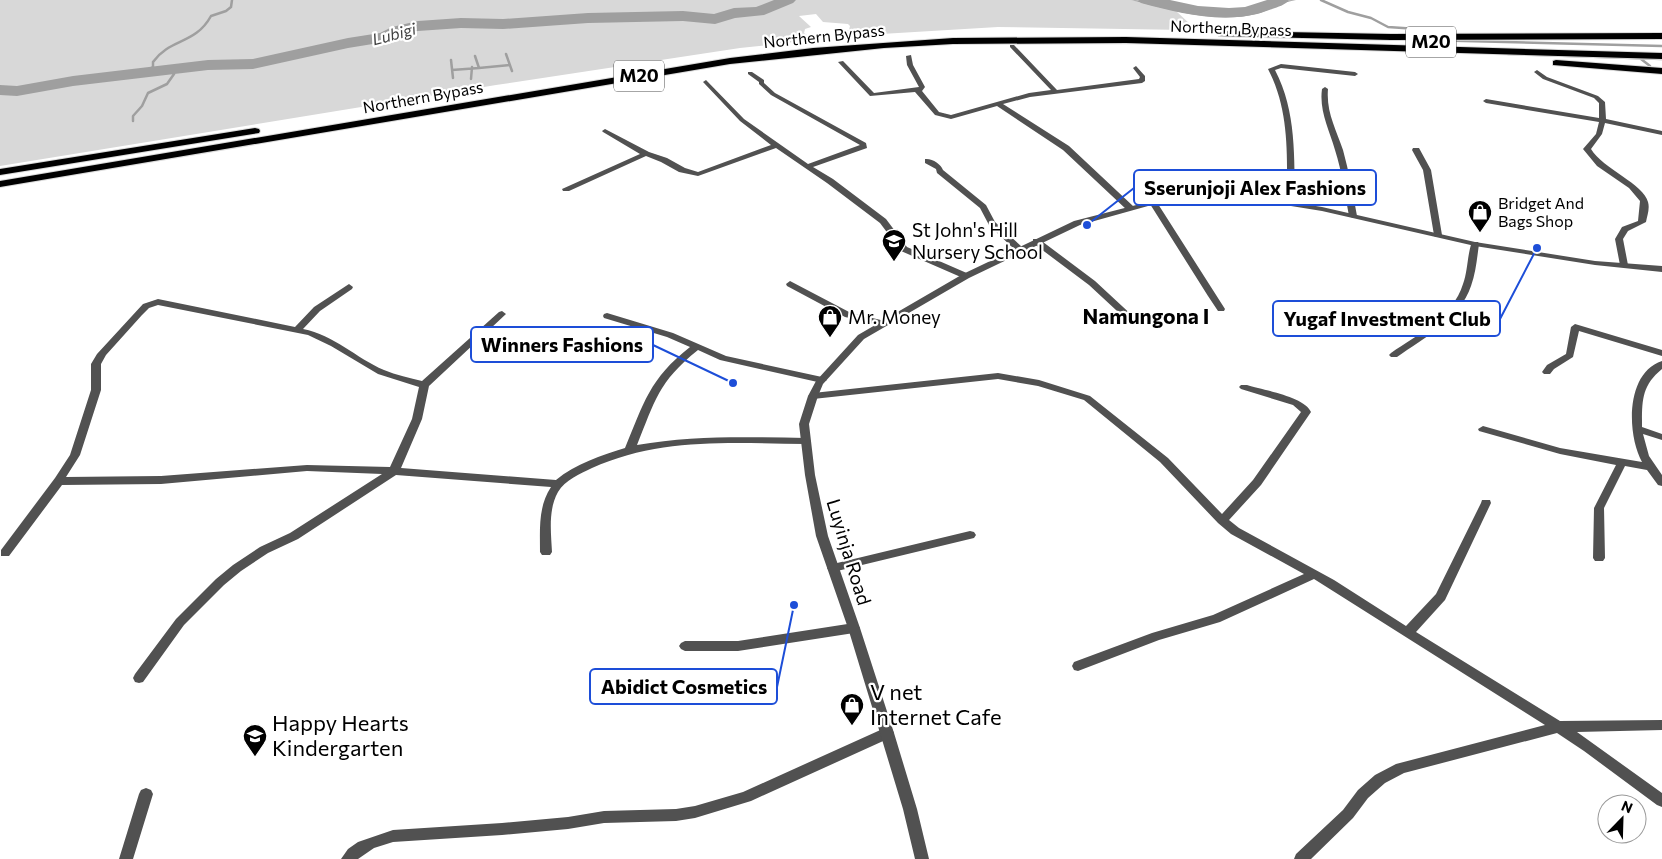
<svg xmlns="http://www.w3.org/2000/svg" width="1662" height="859" font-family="Commissioner,sans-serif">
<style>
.green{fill:#d8d8d8;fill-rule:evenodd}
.water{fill:#9f9f9f}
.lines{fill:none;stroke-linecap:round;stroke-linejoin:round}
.stream{stroke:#9f9f9f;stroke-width:2.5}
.river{fill:#9f9f9f;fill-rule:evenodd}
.motorway-casing{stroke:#dbdbdb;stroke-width:2}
.minor{fill:#515151;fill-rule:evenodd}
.tertiary{fill:#515151;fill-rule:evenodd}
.motorway{fill:#000;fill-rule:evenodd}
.labels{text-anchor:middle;stroke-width:4.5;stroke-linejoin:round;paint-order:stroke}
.far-street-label{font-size:16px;fill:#000;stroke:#fff}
.far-water-label{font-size:16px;font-style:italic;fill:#404040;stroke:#fff}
.far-poi-label{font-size:16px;fill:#000;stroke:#fff;text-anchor:start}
.shield{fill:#fff;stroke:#4c4c4c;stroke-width:1}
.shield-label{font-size:18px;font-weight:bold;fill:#000}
.poi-label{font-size:19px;fill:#000;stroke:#fff;text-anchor:start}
.street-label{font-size:19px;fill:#000;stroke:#fff}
.quarter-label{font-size:21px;font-weight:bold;fill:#000;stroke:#fff}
.near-poi-label{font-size:22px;fill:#000;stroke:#fff;text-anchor:start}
.leader{fill:none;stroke:#1d4ed8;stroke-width:2}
.callout-dot{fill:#1d4ed8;stroke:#fff;stroke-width:2}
.callout{fill:#fff;stroke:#1d4ed8;stroke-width:2}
.callout-label{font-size:20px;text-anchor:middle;font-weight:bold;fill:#000}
</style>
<rect width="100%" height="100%" fill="#fff"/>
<!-- green -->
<path class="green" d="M0,0h1131l45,11 15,14 -6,3 1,2 -188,-3 -150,9 -5,-5 6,-1 1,-4 -2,-2 -25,-2 -7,-8 -17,2 12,11 -6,2 -1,4 10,7 -74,8 -244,37 -496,81v-74l7,-3 -7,-1zM165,68l8,5 -13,-1 -97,11 14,-3z"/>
<!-- water -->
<path class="water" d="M1131,0c31,0 60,15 91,15 26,0 48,-15 74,-15 -14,2 -26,10 -39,14 -43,10 -85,-4 -126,-14z
M165,68l10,4h-15l-101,12z"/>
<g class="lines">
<!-- stream -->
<path class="stream" d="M1321,0l27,12 23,6 17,9 59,4
M1423,40l239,6
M506,54l6,17
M1508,54l154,5
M475,56l4,12 31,-3
M1641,59l9,7
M451,60l2,18
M452,70l27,-2
M141,73l12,-6v-5c17,-24 42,-17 58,-46l15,-5 5,-4 1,-7
M471,79l1,-12
M133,121v-5l9,-10 6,-13 19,-9 7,-10 -5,-3"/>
<!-- river -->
<path class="river" d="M774,0h22l-3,3 -29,12 -29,3 -20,6 -32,-3 -95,2 -85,6 -42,-1 -43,3 -15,3 -18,8 -37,6 -95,21 -45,1 -135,16 -56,10 -17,-1v-10l17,1 56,-10 135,-16 45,-1 95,-21 32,-5 12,-6 26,-6 43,-3 42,1 85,-6 95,-2 31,3 20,-6 22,-1z
M1138,0h32l28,6 31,2 16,-1 22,-7h22c-4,5 -11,7 -17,9 -42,17 -89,5 -131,-6z"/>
<!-- motorway casing -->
<g class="motorway-casing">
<path id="motorway" d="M1222,31l169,3 271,-1v6l-271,1 -172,-4 -1,-2z
M1126,37l536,16v6l-536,-16 -173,1 -69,4 -154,16 -730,123v-6l730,-123 83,-10 140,-10z
M1556,60l106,8v6l-109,-9v-4z
M255,128l4,1 1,2 -1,2 -259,42v-6z"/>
</g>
<!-- minor -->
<path class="minor" d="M1010,45h4l43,45 82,-11 1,-2 -7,-9 3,-2 9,10v5l-3,2 -112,14 -27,7 66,42 64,60v4h-6l-64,-60 -66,-44 -46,13 -16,-4 -20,-23 -45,4 -32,-34 5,-1 31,32 45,-6 -12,-22 -1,-9 5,-1 2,10 12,22 -3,4 17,21 12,3 78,-22 22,-3 -41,-43z
M1281,64l74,8 3,2 -3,2 -74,-8 -6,2c22,42 19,88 20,134l-4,2 -4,-2c0,-47 3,-93 -19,-135z
M1537,70l10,7 51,19 7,6 1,17 56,12v4l-57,-12 -3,11 -11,15c12,20 53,35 57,53 2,7 -1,14 -2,20l-18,9 -5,8 5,26 -1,2h-6l-1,-2 -5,-26 7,-12 16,-6 2,-20 -11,-13 -32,-22 -14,-17 13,-15 3,-12 -113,-19 -3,-2 3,-2 113,19v-15l-5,-5 -51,-19 -9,-7z
M748,72h4l12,8v3l11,10 91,50 1,5 -54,19 20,12 53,40 21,28 62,27v4h-6l-62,-27 -21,-28 -53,-40 -51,-35 -78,28 -19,-4 -18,-10 -15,-6 -77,35h-6l-1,-2 78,-35 -37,-22 -1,-1 3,-2 44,23 18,6 18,10 13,4 73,-27 -31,-24 -36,-38 -1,-1 3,-2 38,39 64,45 52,-19 -89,-50 -12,-11v-2l-11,-8z
M1325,87l3,2c-2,23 8,40 15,61 6,22 10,44 14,66l-4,2 -4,-2c-4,-22 -7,-44 -14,-66 -6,-21 -16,-39 -13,-61z
M1413,148h6l12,22 11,65 -1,2h-6l-1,-2 -11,-65 -11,-20z
M925,159c7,-1 16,5 18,11l43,35 9,17 27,25v4h-6l-27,-26 -9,-17 -43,-35 -1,-4 -11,-6z
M1151,202h3l4,2 67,105 -1,2h-6l-10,-15 -58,-92z
M1033,239h6l56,42 41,38 1,2 -1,2h-6l-41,-38 -56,-42z
M1472,242h6l1,2c-2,14 -3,28 -8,42 -11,33 -47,52 -74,71h-6l-2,-2 2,-2c26,-18 62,-36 72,-69 5,-13 4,-29 9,-42z
M790,281l61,32 34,8 1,2 -4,3 -37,-9 -58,-31 -1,-2z
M349,284l4,3 -1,2 -32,22 -17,18c31,6 53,29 81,41 12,5 26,8 38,11l77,-69 3,-1 4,3 -77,72 -7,33 -21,49 155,12c19,-16 46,-25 69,-32 19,-45 24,-69 65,-101l-23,-10 -63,-19 -1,-2 1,-2 3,-1 66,20 53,23 96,21 5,3 -5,3 -102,-23 -22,-10c-40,32 -43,51 -61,95 56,-10 112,-8 169,-7l5,3 -5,3c-73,-1 -146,-7 -214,24 -12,6 -27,12 -34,24 -10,18 -7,40 -6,60l-2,3h-8l-2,-3c0,-23 -2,-45 11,-65l-155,-12 -98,64 -30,14 -27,18 -17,14 -40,40 -41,57 -4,1 -4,-1 -2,-4 2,-4 41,-55 40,-40 17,-14 27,-18 30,-14 92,-59 -75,-3 -146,13 -99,1 -53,71h-8v-6l54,-72 15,-23 21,-65v-26l6,-10 46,-50 15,-5 137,28 19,-20zM158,305l150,30 23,11 47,28 41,13 -7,32 -22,48 -83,-2 -146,11 -95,1 14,-22 21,-65v-26l5,-9 36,-40 7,-7z
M1575,324l87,26v6l-83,-25 -6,26 -19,12 -4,5h-6l-2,-2 5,-7 19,-11 5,-27z
M1662,361v8c-21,17 -20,33 -20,58l20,7v6l-19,-6 6,22 13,19v11l-4,-1 -11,-15 -22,-4 -21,42 1,50 -2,3h-8l-2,-3 1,-50 22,-43 -56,-11 -81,-23 -1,-2 5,-3 77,22 82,14c-15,-27 -17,-89 20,-101z
M998,373l41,7 51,16 78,62 54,56 31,-34 48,-68 -8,-7 -52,-16 -2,-2 2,-2h6c16,5 58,12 64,27l-50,73 -32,35 10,8 95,52 72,46 30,-32 45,-91 1,-3h8l1,3 -46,97 -29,32 144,89 102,-1v10l-85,2 85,61v14l-5,-2 -73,-54 -27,-18 -153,40 -19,10 -17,15 -15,20 -42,41h-17l2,-5 47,-44 15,-20 17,-15 21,-11 149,-39 -231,-146 -94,43 -61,18 -81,31 -4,-1 -2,-4 2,-4 78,-29 61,-18 91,-41 -73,-40 -13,-11 -58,-61 -76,-62 -46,-14 -40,-7 -185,20 -5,-3 5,-3z
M970,531l4,1 2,3 -2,3 -141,34 -4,-1 -2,-3 2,-3 4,-1z
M854,623l4,2 2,3 -2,3 -4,2 -116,18h-53l-4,-2 -2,-3 2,-3 4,-2h53z
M887,727l5,2 2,4 -2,4 -141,64 -56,17 -19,3 -72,2 -36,6 -66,6 -109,7 -19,6 -16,11h-17l7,-10 10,-7 35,-12 109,-7 66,-6 36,-6 72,-2 19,-3 48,-14z
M146,788l5,2 2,4 -20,65h-14l20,-65 2,-4z"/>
<!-- tertiary -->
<path class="tertiary" d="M1194,197l97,5 31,5 153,35 120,19 67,5v6l-67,-7 -120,-19 -153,-35 -31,-5 -97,-5 -46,5 -68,19 -111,53 -105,61 -41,45 -5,12 -9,28 6,51 13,61 32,92 34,105 23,76 12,50h-14l-12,-50 -23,-76 -32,-105 -32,-92 -11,-61 -6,-51 9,-28 8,-15 42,-46 105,-61 111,-53 74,-19z"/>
<!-- motorway -->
<use href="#motorway" class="motorway"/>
</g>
<!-- icons -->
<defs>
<g id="shop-pin" transform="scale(1.25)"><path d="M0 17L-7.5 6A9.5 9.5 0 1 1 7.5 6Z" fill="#000" stroke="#fff"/><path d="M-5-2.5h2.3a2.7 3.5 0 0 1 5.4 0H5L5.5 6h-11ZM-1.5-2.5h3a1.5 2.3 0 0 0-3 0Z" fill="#fff"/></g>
<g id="school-pin" transform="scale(1.25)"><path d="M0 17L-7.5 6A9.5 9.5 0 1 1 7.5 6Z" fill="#000" stroke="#fff"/><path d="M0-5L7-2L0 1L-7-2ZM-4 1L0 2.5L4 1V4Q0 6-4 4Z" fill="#fff"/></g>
</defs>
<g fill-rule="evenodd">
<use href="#shop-pin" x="1480" y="212"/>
<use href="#school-pin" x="894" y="241"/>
<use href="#shop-pin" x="830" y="317"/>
<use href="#shop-pin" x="852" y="705"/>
<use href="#school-pin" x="255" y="736"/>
</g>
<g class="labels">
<!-- far-street labels -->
<g class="far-street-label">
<text transform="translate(1231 28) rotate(2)" y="6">Northern Bypass</text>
<text transform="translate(824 36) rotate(-6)" y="6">Northern Bypass</text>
<text transform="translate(423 97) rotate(-10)" y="6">Northern Bypass</text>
</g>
<!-- far-water labels -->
<g class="far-water-label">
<text transform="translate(394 34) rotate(-15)" y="6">Lubigi</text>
</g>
<!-- far-poi labels -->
<g class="far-poi-label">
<text x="1498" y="209">Bridget And<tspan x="1498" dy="18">Bags Shop</tspan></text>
</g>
<!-- shield labels -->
<g class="shield">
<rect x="1406" y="26.5" width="50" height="31" rx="4"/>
<rect x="614" y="60.5" width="50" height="31" rx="4"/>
</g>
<g class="shield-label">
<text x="1431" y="48">M20</text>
<text x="639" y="82">M20</text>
</g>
<!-- poi labels -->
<g class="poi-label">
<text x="912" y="237">St John's Hill<tspan x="912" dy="22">Nursery School</tspan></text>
<text x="848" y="324">Mr. Money</text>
</g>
<!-- street labels -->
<g class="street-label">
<text transform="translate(849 552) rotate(73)" y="7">Luyinja Road</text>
</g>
<!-- quarter labels -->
<g class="quarter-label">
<text x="1146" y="324">Namungona I</text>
</g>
<!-- near-poi labels -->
<g class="near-poi-label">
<text x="870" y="700">V net<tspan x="870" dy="25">Internet Cafe</tspan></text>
<text x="272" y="731">Happy Hearts<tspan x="272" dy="25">Kindergarten</tspan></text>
</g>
</g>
<!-- callouts -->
<path class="leader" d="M1087 225L1134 188M1537 248L1500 319M733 383L653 345M794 605L777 687"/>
<g class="callout-dot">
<circle cx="1087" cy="225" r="5"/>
<circle cx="1537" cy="248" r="5"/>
<circle cx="733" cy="383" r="5"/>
<circle cx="794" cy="605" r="5"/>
</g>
<g class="callout">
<rect x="1134" y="170" width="242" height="35" rx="5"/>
<rect x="1273" y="301" width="227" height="35" rx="5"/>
<rect x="471" y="327" width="182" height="35" rx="5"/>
<rect x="590" y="669" width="187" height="35" rx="5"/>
</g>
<g class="callout-label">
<text x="1255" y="195">Sserunjoji Alex Fashions</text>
<text x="1387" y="326">Yugaf Investment Club</text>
<text x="562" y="352">Winners Fashions</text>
<text x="684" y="694">Abidict Cosmetics</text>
</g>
<!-- north arrow -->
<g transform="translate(1622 819) rotate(23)"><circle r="24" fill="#ffffff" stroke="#999999"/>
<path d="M0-4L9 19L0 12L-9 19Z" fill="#000000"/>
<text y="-8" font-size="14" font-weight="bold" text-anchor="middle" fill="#000000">N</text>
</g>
</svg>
